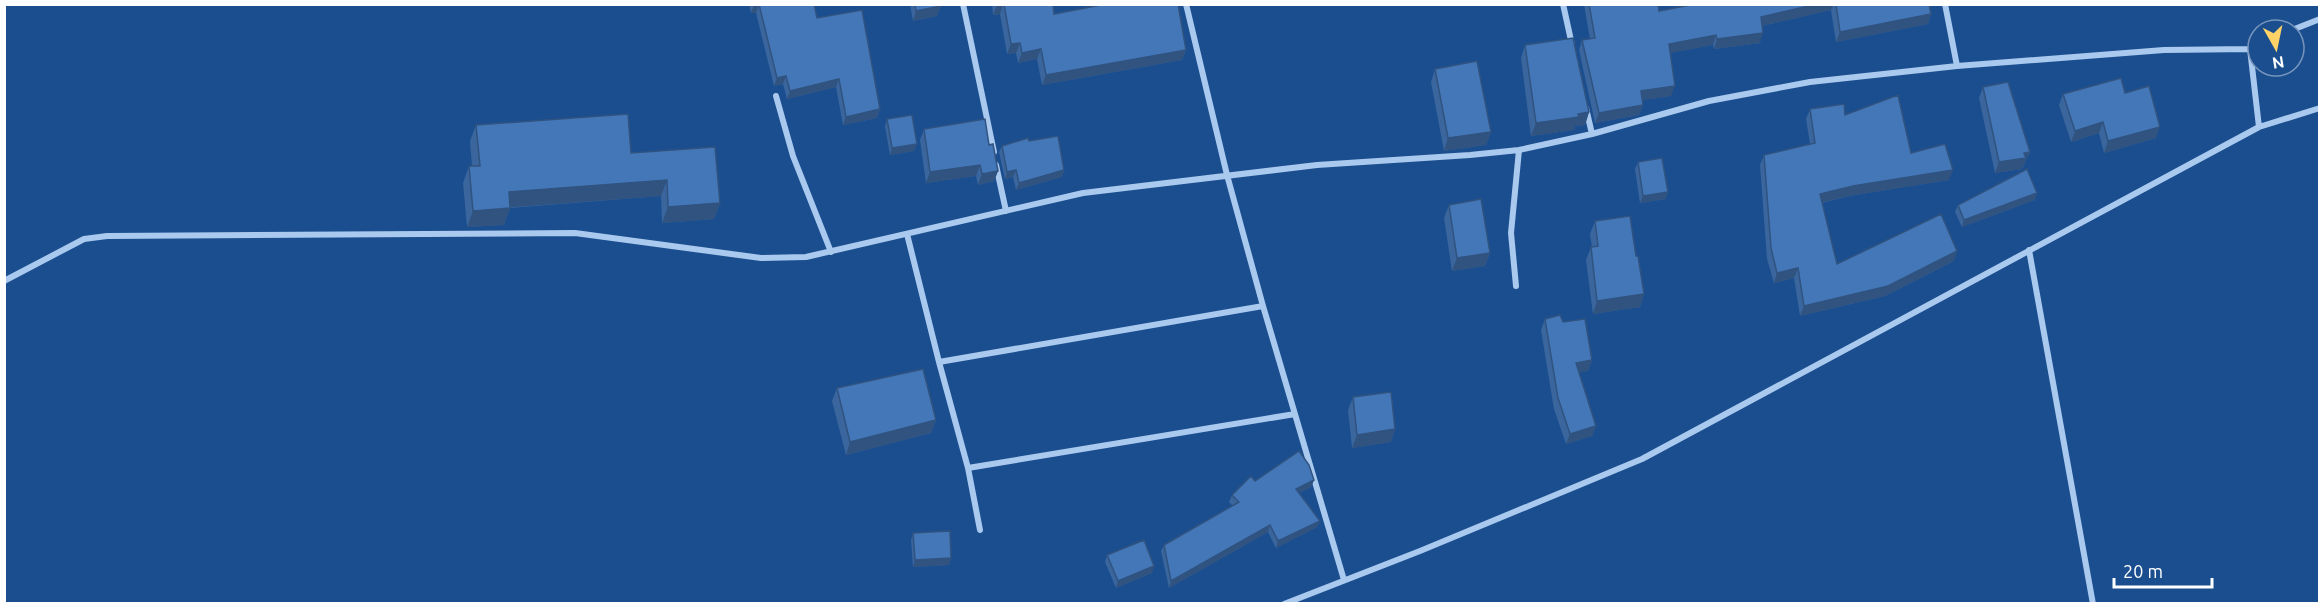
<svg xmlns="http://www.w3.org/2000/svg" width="2324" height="608" font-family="Ubuntu,sans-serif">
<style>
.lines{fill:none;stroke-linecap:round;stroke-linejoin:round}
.street{stroke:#aac9ee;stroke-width:6}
.wall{fill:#3a669d}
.shaded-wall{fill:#305380}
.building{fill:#4477b7;stroke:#305380;stroke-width:1.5}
</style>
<rect width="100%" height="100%" fill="#1b4e8f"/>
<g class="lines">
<!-- street -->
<path class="street" d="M963,4l31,148
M1186,4l41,171 36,131 81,274
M1563,4l9,41
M1945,4l12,62
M2292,30l28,-11
M776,96l17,60 38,96
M1586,108l6,26
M2259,127l61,-19
M996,165l10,46
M907,234l32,128 29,106 12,62
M2029,250l64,354
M4,281l80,-42 23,-3 468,-3 186,25 45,-1 277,-64 234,-28 153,-10 49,-5 73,-16 117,-33 101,-19 147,-16 207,-16 86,-1
M1516,286l-5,-53 8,-83
M939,362l324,-56
M968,468l327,-54
M1284,604l136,-53 222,-92 617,-332 -9,-78 8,-3"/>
</g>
<!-- wall -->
<path class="wall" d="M749,4h65l3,14 63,91 -3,9 -34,7 -7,-38 -49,12 -4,-15 -9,2 -18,-73h-5z
M910,4h31v2l-4,10 -24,5z
M992,4h61l1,10 132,36 -4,10 -140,25 -5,-26 -19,4 -2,-10 -9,1 -7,-40 -7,1z
M1584,4h74l1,7 36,-7h234l2,10 -3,10 -92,18 -5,-32 -69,16 -2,17 -46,6 -1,-4 -43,8 1,43 -29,4 1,5 -4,10 -44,8 -16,-73 3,-10 8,-1z
M1525,45l64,67 -4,13 -10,1 -1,4 -43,6 -10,-78z
M1435,69l56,63 -5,13 -42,6 -13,-69z
M1983,87l47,65 -8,17 -27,4 -16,-75z
M2125,93l31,45 -52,15 -5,-20 -28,9 -12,-37 4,-11z
M1810,109l35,6 66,38 38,27 -100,16 -27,7 15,61 117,-3 -69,35 -85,20 -6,-38 -20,5 -7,-24 -7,-94 4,-10 46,-11 -4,-25z
M887,119l30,25 -3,7 -24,4 -5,-29z
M476,125l155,28 89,50 -6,16 -52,4 -1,-27 -151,12 -6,17 -37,2 -4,-44 6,-17h3l-2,-25z
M924,129l65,16 9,26 -4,10 -16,4 -2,-9 -50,7 -6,-43z
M1029,141l35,29 -2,7 -46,13 -3,-13 -8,2 -6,-27 3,-6z
M1638,162l28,37 -26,4 -5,-34z
M2035,200l-73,27 -7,-15 3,-7z
M1449,205l41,48 -5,13 -33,5 -8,-53z
M1595,221l41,35 8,38 -4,13 -47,7 -7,-54 5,-13h1l-2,-13z
M1545,319l18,3 29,38 -4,11 -9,1 17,54 -4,10 -26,8 -12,-35 -13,-79z
M837,388l99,32 -5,13 -85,22 -14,-54z
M1353,397l42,32 -4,13 -39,6 -4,-38z
M1314,480l-3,7 -12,6 21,28 -3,6 -41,21 -8,-16 -99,56 -8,-37 3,-6 69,-39 -4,-4 3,-7 23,-14z
M913,533l38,25 -2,7 -36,2 -2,-27z
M1107,555l45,18 -36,15 -11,-26z"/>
<!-- shaded-wall -->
<path class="shaded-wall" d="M759,4l-3,9h-5l3,-8z
M1003,4l-3,10 -7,1 4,-10z
M1817,4h17l-3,6 -74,17 4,-10z
M941,6l-4,10 -24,5 3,-10z
M1931,14l-3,10 -92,18 4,-10z
M1763,33l-3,10 -46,6 3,-10z
M1716,35l-3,10 -48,9 4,-10z
M1020,43l-4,10 -9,1 4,-10z
M1041,49l-4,10 -19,4 4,-10z
M1186,50l-4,10 -140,25 4,-10z
M786,76l-3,8 -9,2 3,-8z
M839,79l-3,8 -49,12 3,-8z
M1675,86l-4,10 -34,5 4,-10z
M1643,105l-4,10 -44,8 4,-10z
M880,109l-3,9 -34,7 3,-8z
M1589,112l-4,13 -10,1 -1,4 -43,6 5,-13z
M2103,122l-4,11 -28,9 4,-11z
M2160,127l-4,11 -52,15 4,-12z
M1491,132l-5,13 -42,6 4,-13z
M917,144l-3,7 -24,4 2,-7z
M2030,152l-8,17 -27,4 4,-11z
M980,165l-4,11 -50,7 4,-11z
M1016,170l-3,7 -8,2 2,-7z
M1064,170l-2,7 -46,13 3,-7z
M1953,170l-4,10 -100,16 -33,8 4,-10 33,-8z
M998,171l-4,10 -16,4 4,-11z
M667,180l-6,16 -158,12 6,-16z
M1668,192l-2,7 -26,4 3,-7z
M2037,193l-2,7 -73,27 2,-7z
M720,203l-6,16 -52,4 6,-16z
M510,208l-6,17 -37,2 6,-16z
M1957,251l-3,10 -69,35 -85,20 4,-10z
M1490,253l-5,13 -33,5 5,-13z
M1798,268l-4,10 -20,5 3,-10z
M1644,294l-4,13 -47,7 4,-13z
M1592,360l-4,11 -16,3 4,-11z
M936,420l-5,13 -85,22 4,-13z
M1596,426l-4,10 -26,8 4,-10z
M1395,429l-4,13 -39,6 5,-13z
M1314,480l-3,7 -18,9 3,-7z
M1320,521l-3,6 -41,21 2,-7z
M1270,525l-2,7 -99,56 2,-7z
M951,558l-2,7 -36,2 2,-7z
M1154,566l-2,7 -36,15 2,-7z"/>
<!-- building -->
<path class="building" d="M759,4h55l3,14 45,-8 18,99 -34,8 -7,-38 -49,12 -4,-15 -9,2z
M915,4h26v2l-25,5z
M1004,4h49l1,10 52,-10h72l8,46 -140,25 -5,-26 -19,4 -2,-10 -9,1z
M1589,4h69l1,7 36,-7h122l-56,13 2,16 -46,6 -1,-4 -47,9 6,42 -34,5 2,14 -44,8 -17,-73 13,-2z
M1836,4h93l2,10 -91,18z
M1573,38l16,74 -11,2 1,3 -43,6 -11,-78z
M1477,61l14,71 -43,6 -13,-69z
M2121,78l4,15 24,-7 11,41 -52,14 -5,-19 -28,9 -12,-37z
M2008,82l22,70 -6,1 2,5 -27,4 -16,-75z
M1898,95l13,58 34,-9 8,26 -100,16 -33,8 17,70 104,-50 16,37 -69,35 -84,20 -6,-38 -21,5 -6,-25 -7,-93 51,-12 -5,-34 34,-5 1,11z
M628,114l3,39 84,-6 5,56 -52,4 -1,-27 -158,12 1,16 -37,3 -4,-45h11l-4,-41z
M912,115l5,29 -25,4 -5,-29z
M985,119l4,26 4,-1 5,27 -16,3 -2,-9 -50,7 -6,-43z
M1058,136l6,34 -45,13 -3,-13 -9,2 -5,-26 26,-8 1,3z
M1662,158l6,34 -25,4 -5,-34z
M2027,169l10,24 -73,27 -6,-15z
M1481,199l9,54 -33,5 -8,-53z
M1630,216l6,40h2l6,38 -47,7 -6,-54 7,-1 -3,-25z
M1560,315l3,7 22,-3 7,41 -16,3 20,63 -26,8 -12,-36 -13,-79z
M923,369l13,51 -86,22 -13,-54z
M1391,392l4,37 -38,6 -4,-38z
M1299,451l10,14 5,15 -18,9 24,32 -42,20 -8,-16 -99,56 -7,-36 75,-43 -7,-7 19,-19 4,5z
M950,531l1,27 -36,2 -2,-27z
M1144,540l10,26 -36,15 -11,-26z"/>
<!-- border -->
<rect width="2324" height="608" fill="none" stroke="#ffffff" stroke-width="12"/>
<!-- north arrow -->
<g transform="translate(2276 48) rotate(171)"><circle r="28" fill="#1b4e8f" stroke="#7695bc" stroke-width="1.5"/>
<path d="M0-4.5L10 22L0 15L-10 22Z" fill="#ffd267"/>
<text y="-9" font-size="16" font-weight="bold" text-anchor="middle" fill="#ffffff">N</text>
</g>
<!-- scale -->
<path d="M2114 578v9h98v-9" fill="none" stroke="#ffffff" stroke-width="3"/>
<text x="2123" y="578" font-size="18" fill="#ffffff" stroke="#1b4e8f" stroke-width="4.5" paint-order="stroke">20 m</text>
</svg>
